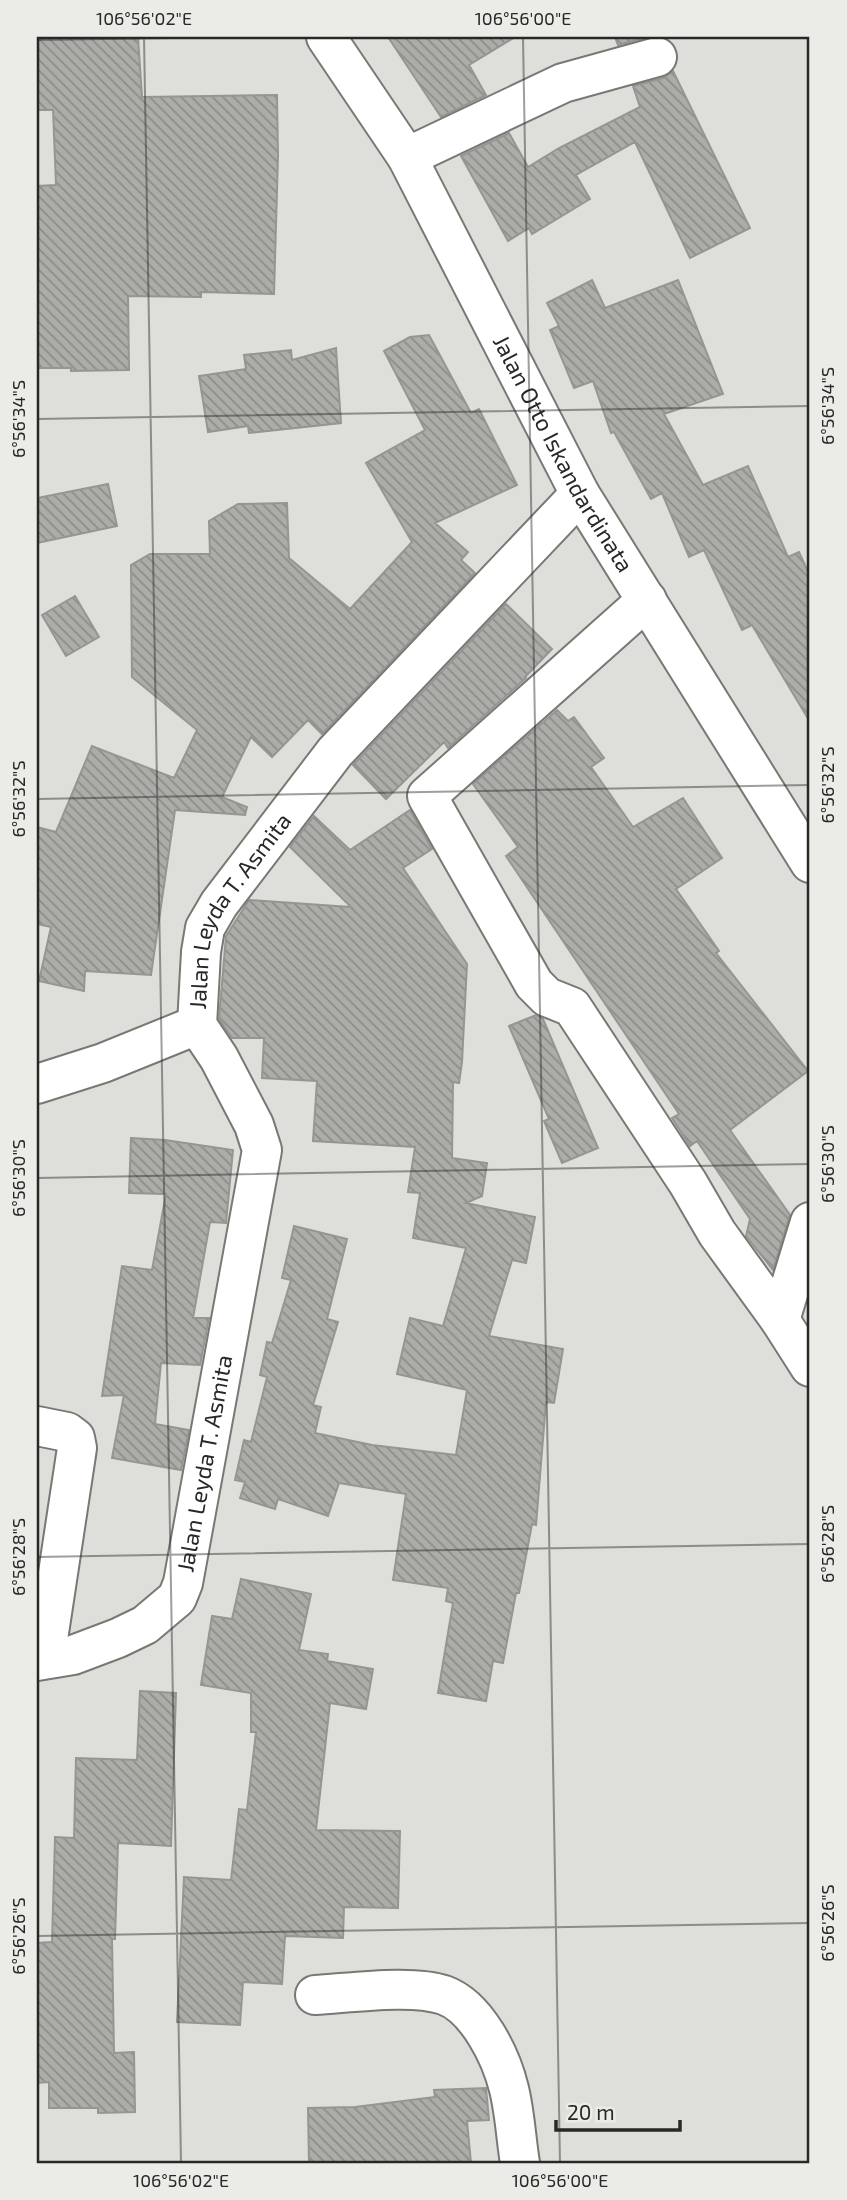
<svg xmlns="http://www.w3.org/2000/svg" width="847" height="2200" font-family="'Exo 2',sans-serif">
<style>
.building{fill:url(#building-back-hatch);stroke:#959692;stroke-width:2}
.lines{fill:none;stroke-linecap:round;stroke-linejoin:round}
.minor-casing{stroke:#787874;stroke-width:42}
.major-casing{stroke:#787874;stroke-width:42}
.minor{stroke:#fff;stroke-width:38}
.major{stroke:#fff;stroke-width:38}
.ticks{fill:none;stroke:#282826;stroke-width:2;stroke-opacity:0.45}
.labels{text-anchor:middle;stroke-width:5;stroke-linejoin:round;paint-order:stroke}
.street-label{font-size:23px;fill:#282826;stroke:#ebece7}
.neatline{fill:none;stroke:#282826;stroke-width:2.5}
.ticks-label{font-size:18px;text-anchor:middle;fill:#282826}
</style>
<defs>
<pattern id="building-back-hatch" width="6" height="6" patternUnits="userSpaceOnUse" patternTransform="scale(1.75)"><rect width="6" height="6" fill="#acada9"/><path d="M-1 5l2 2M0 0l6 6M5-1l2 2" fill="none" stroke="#8c8d89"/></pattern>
</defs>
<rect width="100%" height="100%" fill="#dedfda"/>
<!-- building -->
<path class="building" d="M52,37h86l4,60 135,-2 1,61 -4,138 -73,-2v5l-73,-1 1,74 -58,1v-3h-34v-182l19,-1 -3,-75h-16v-70z
M388,37h127l-46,28 17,30 -45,22z
M615,37h33l-30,8z
M673,71l77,157 -60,30 -55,-116 -59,33 14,24 -58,35 -3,-6 -21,13 -47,-85 48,-23 19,34 31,-19 81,-41 -7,-21 30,-8z
M592,280l13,28 73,-28 45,114 -59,20 39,71 45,-19 40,91 11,-5 11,24v146l-58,-97 -10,5 -38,-80 -15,7 -27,-64 -11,6 -37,-67 -3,1 -18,-52 -19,7 -24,-58 9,-4 -12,-23z
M429,335l42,78 8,-4 38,76 -82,38 33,29 -7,8 14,13 -153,161 -14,-14 -36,37 -21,-20 -29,60 25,10 -2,8 -70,-5 -24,165 -66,-4 -1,20 -45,-10 12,-54 -14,-3v-97l19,5 36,-86 82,32 23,-48 -65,-53 -1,-112 19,-11h60l-1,-33 29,-17 49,-1 2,55 61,51 62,-67 -46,-79 59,-33 -41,-79 26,-14z
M336,348l5,75 -92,10 -1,-7 -40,6 -9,-56 47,-7 -2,-14 47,-5 1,10z
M108,484l9,42 -80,17v-45z
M75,596l24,41 -33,19 -24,-41z
M506,604l46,45 -27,28 1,1 -78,70 -4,-6 -58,57 -33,-34z
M557,710l11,11 6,-4 30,41 -13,9 42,60 50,-29 39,60 -46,31 43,62 -3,2 92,118 -78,59 60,85 -17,55 -27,-34 4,-17 -53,-78 -7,5 -18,-28 7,-4 -173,-258 12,-9 -45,-63z
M410,810l22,39 -29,19 64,96 -5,98 -3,21 -6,-1 -1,76 35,5 -5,33 -16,7 69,14 -9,46 -14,-3 -23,76 74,13 -9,54 -8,-1 -10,123 -4,-1 -13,69h-3l-13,70 -10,-2 -7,40 -48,-8 15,-90 -7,-2 2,-13 -55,-8 13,-86 -67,-11 -11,33 -50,-17 -3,10 -35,-11 5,-16 -10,-2 9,-40 7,2 16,-65 -7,-2 7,-33 5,1 19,-63 -9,-2 12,-52 53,13 -20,80 11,3 -25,83 8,2 -6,26 57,12 84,10 11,-65 -70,-16 13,-56 33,8 23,-78 -53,-10 7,-45 -12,-1 7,-45 -102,-6 4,-60 -55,-3 2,-40h-32l-13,-19 7,-83 23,-36 102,7 -61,-60 24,-31 36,34z
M536,1015l7,4 55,129 -36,15 -18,-42 5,-2 -40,-93z
M131,1138l34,2 68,10 -7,73 -16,-1 -17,96h16l-9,47 -39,-2 -6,61 34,6 -8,40 -69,-12 12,-63 -22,1 20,-130 30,4 14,-76 -37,-1z
M241,1579l70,15 -12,56 29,4 -1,7 46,8 -7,40 -36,-6 -14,127 84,1 -2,77 -54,-1 -1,31 -58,-2 -3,48 -39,-2 -3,43 -63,-3 7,-145 47,3 8,-71 8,1 9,-78h-5v-39l-50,-8 11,-69 20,3z
M140,1691l36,2 -5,153 -53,-3 -3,96h-3l2,114 20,-1 1,60 -37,1v-5h-49v-26l-12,1v-140l15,-1 3,-105 19,1 2,-80 61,2z
M486,2088l3,32 -22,1 4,42h-162l-1,-55 47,-1 80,-10 -1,-7z"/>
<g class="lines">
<!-- minor casing -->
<g class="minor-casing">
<g id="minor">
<path d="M407,157l156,-74 94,-26"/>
<path d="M647,600l-220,196 107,188 13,13 25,10 116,176 29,50 63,87 30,47"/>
<path d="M37,1084l66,-21 94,-38"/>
<path d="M780,1320l30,-98"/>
<path d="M37,1426l30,6 8,6 2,10 -32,211"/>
<path id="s1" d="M37,1661l36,-6 45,-17 27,-13 32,-27 6,-15 79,-433 -8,-25 -35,-67 -22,-33 4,-73 4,-24 14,-24 116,-152 245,-258"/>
<path d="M315,1995c35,-2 97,-11 129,0 33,12 57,61 65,94 6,24 7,50 11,74"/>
</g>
</g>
<!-- major casing -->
<g class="major-casing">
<g id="major">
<path id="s2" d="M326,37l81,120 173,337 230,369"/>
</g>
</g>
<!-- minor -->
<use href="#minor" class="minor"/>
<!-- major -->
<use href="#major" class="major"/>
</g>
<!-- ticks -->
<path class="ticks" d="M144,37l37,2126M523,37l37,2126M37,40l202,-3M37,419l773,-13M37,799l773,-14M37,1178l773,-14M37,1557l773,-13M37,1936l773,-13"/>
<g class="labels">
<!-- street labels -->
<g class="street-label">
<text dy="8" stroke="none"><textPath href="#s2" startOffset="480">Jalan Otto Iskandardinata</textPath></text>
<text dy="8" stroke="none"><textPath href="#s1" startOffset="880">Jalan Leyda T. Asmita</textPath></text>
<text dy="8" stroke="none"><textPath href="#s1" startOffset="294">Jalan Leyda T. Asmita</textPath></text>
</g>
</g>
<!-- border -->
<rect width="847" height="2200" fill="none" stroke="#ebece7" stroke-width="77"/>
<!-- scale -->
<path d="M556 2120v10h124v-10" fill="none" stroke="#282826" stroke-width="3.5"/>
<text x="567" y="2120" font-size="21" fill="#282826" stroke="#ebece7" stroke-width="5" paint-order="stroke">20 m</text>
<rect x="38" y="38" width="770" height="2124" class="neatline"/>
<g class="ticks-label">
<text x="144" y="25">106°56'02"E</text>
<text x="523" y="25">106°56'00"E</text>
<text transform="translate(828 406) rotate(-90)" y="6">6°56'34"S</text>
<text transform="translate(19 419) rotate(-90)" y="6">6°56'34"S</text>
<text transform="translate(828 785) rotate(-90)" y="6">6°56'32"S</text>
<text transform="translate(19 799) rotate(-90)" y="6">6°56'32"S</text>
<text transform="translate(828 1164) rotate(-90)" y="6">6°56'30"S</text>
<text transform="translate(19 1178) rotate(-90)" y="6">6°56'30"S</text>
<text transform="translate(828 1544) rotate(-90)" y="6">6°56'28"S</text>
<text transform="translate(19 1557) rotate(-90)" y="6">6°56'28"S</text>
<text transform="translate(828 1923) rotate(-90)" y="6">6°56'26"S</text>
<text transform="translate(19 1936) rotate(-90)" y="6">6°56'26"S</text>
<text x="181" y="2187">106°56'02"E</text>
<text x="560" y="2187">106°56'00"E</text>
</g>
</svg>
